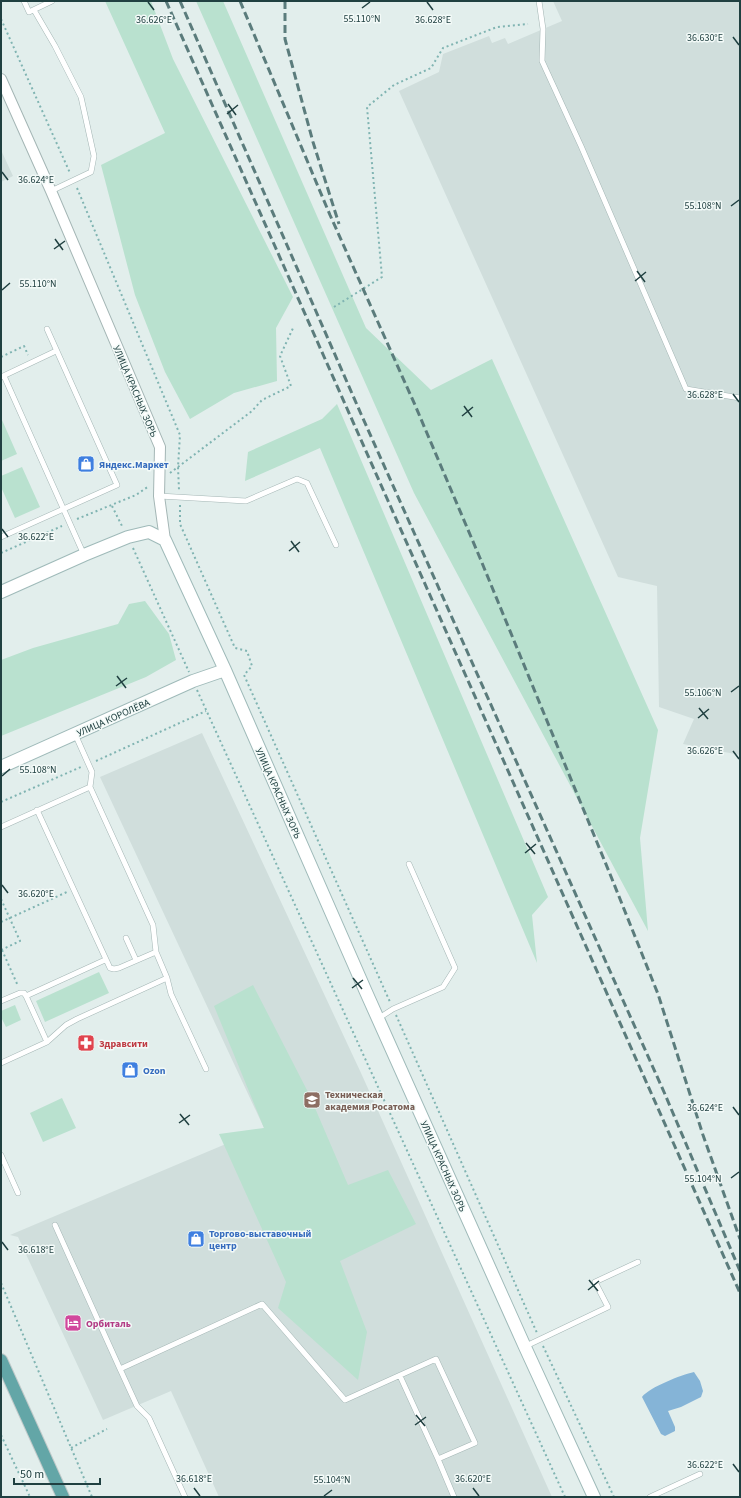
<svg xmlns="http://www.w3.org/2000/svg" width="741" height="1498" font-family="'Source Sans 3',sans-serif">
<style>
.built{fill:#d0dedc}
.green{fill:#b9e1cf}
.water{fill:#85b4d7}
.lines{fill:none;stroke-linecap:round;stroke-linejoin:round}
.lane-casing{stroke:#a4b6b5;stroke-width:6}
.street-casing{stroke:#a4b6b5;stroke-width:12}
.secondary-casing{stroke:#9fbab9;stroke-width:14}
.primary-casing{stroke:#c1caca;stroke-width:14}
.path{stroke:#80b4b2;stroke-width:2;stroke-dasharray:2 3;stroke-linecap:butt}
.lane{stroke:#fff;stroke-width:5}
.street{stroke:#fff;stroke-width:10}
.secondary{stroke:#fff;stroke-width:12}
.primary{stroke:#63a6a7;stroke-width:12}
.rail{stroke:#5b7c7c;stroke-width:3;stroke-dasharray:8 4;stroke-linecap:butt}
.ticks{fill:none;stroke:#204041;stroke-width:1.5}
.labels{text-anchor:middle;stroke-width:3;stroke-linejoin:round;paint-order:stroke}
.street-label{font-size:10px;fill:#204041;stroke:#f3faf8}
.shop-label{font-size:10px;font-weight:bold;fill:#366cbe;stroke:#f3faf8;text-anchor:start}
.health-label{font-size:10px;font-weight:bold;fill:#be3a42;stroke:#f3faf8;text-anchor:start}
.education-label{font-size:10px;font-weight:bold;fill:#785e54;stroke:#f3faf8;text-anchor:start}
.hotel-label{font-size:10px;font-weight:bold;fill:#b23c85;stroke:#f3faf8;text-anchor:start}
.ticks-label{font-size:10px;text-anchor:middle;fill:#204041;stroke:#f3faf8;stroke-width:3;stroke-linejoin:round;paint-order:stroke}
</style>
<rect width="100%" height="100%" fill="#e2eeec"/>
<!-- built -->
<path class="built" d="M553,1h187v754l-57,-11 11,-25 -35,-12 -2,-121 -39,-9 -219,-486 40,-19 4,-18 46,-18 3,7 13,-5 3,6 54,-23z
M1,150l12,26 -12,6z
M202,733l159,340 191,424h-333l-48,-106 -68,29 -85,-183 -8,-2 254,-107 -164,-351z"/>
<!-- green -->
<path class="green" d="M105,1h46l22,58 120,238 -17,31 1,53 -43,12 -44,26 -25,-47 -30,-77 -34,-130 64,-32z
M196,1h27l143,327 65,62 61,-31 166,371 -18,108 8,93 -234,-438z
M337,404l211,493 -16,18 5,48 -217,-515 -75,33 3,-29 74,-33z
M1,420h1l15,34 -16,7z
M22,467l18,40 -25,11 -14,-31v-11z
M145,601l24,33 7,26 -30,17 -145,59v-76l32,-12 85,-24 11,-20z
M99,972l10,21 -64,29 -9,-21z
M253,985l56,109 39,91 40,-15 28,54 -76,37 27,71 -9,48 -80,-72 8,-26 -67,-148 45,-6 -50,-122z
M15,1005l6,15 -15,7 -5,-10v-6z
M62,1098l14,30 -33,14 -13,-29z"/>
<!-- water -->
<path class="water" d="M694,1372l6,9 3,10 -2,6 -20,10 -13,4 7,16v4l-10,5 -4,-2 -19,-37c8,-10 39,-22 52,-25z"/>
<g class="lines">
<!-- lane casing -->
<g class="lane-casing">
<path id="lane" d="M24,1l5,11 23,-11
M539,1l4,28 -1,32 39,85 105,243 54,9
M34,10l21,36 26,51 13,59 -3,16 -40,19
M4,376l80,179
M1,377l55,-26
M159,496l87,5 51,-22 10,4 29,62
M1,537l116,-52 -70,-156
M90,787l63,138 3,27 11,26 4,16 35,75
M37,810l73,158 4,1 5,-1 37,-16
M1,827l89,-40 2,-15 -17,-38
M126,938l10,22
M1,1001l19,-8h4l2,3
M379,1018l14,-9 50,-22 12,-19 -46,-104
M47,1042l-21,-46 79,-36
M1,1063l46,-21 19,-17 11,-6 90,-41
M1,1155l17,38
M55,1225l65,144
M526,1346l82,-39 -13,-25 43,-20
M400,1376l38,83
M185,1497l-36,-79 -12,-12 -17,-37 142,-65 83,96 91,-41 39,84 -37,16 16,38
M650,1497l50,-23"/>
</g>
<!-- street casing -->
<g class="street-casing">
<path id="street" d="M1,79l50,112 109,256 -1,49 6,44"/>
</g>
<!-- secondary casing -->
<g class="secondary-casing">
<path id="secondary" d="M1,592l83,-37 44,-18 21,-5 16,8 60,130 141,322 159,355 69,150
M1,767l192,-86 32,-11"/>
</g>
<!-- primary casing -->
<g class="primary-casing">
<path id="primary" d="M1,1360l62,137"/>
</g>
<!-- path -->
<path class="path" d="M1,19l69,154
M77,188l103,247 -2,32 1,23
M334,307l48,-30 -15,-170 27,-22 37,-17 12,-20 54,-21 31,-3
M1,357l23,-11 4,9
M170,473l82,-62 10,-11 29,-14 -11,-30 14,-30
M180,505v19l55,124 12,3 5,15 -8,9 146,327
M112,506l11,22
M77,519l59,-24 13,-9
M133,548l56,124
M1,553l61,-27
M197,690l368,807
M96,761l110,-50
M1,802l80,-35
M1,899l19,42 -19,9
M1,922l66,-30
M2,950l16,36
M396,1015l141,318
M1,1283l91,214
M543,1346l71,151
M1,1435l29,62
M71,1448l36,-19"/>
<!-- lane -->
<use href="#lane" class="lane"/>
<!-- street -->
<use href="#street" class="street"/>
<!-- secondary -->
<use href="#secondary" class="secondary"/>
<!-- primary -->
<use href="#primary" class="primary"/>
<!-- rail -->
<path class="rail" d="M166,1l574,1292
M180,1l181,413 303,678 76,179
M240,1l90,214 85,190 65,153 130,316 48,120 45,141 37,104
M285,1v38l28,103 26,82"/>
</g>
<!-- ticks -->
<path class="ticks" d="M148,2l6,8M427,2l6,8M362,8l8,-6M733,37l6,8M228,104l8,11M227,114l11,-9M2,172l6,8M731,206l8,-6M55,239l8,11M54,249l11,-8M637,271l8,11M635,281l11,-9M2,290l8,-7M733,394l6,8M464,406l8,11M462,416l11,-9M2,529l6,8M291,541l8,11M289,551l11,-9M117,676l9,12M116,686l11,-8M731,692l8,-6M699,708l9,11M698,718l11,-9M733,751l6,8M2,776l8,-7M526,843l9,11M525,853l11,-9M2,885l6,8M353,978l9,11M352,988l11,-8M733,1107l6,8M180,1114l9,11M179,1123l11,-8M731,1178l8,-6M2,1242l6,8M589,1280l9,11M588,1290l11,-9M416,1415l9,11M415,1425l11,-8M733,1464l6,8M194,1488l6,8M473,1488l6,8M324,1496l8,-6"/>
<!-- icons -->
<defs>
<g id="shop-square" transform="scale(0.9)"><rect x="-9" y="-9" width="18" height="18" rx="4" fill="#3f7fe0" stroke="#f3faf8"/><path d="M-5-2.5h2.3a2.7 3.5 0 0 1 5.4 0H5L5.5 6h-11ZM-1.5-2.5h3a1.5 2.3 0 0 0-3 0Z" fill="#fff"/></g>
<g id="pharmacy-square" transform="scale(0.9)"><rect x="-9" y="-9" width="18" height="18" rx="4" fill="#e0444e" stroke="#f3faf8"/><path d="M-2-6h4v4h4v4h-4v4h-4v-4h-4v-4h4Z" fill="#fff"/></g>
<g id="university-square" transform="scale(0.9)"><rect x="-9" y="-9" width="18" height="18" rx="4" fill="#8d6e63" stroke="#f3faf8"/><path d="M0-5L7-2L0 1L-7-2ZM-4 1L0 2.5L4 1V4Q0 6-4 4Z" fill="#fff"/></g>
<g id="hotel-square" transform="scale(0.9)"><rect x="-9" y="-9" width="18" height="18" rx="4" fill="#d1479c" stroke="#f3faf8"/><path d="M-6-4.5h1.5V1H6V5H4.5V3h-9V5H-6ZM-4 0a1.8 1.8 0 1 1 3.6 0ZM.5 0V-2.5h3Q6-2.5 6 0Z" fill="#fff"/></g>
</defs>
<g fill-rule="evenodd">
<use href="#shop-square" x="86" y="464"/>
<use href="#pharmacy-square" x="86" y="1043"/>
<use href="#shop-square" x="130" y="1070"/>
<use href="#university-square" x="312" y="1100"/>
<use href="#shop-square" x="196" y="1239"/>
<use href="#hotel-square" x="73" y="1323"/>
</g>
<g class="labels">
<!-- street labels -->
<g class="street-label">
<text transform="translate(136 391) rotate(67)" y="4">УЛИЦА КРАСНЫХ ЗОРЬ</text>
<text transform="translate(113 717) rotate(-24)" y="4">УЛИЦА КОРОЛЁВА</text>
<text transform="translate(279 793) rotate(66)" y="4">УЛИЦА КРАСНЫХ ЗОРЬ</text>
<text transform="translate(444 1166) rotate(66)" y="4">УЛИЦА КРАСНЫХ ЗОРЬ</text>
</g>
<!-- shop labels -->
<g class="shop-label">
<text x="99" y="468">Яндекс.Маркет</text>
<text x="143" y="1074">Ozon</text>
<text x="209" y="1237">Торгово-выставочный<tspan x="209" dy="12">центр</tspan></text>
</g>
<!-- health labels -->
<g class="health-label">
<text x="99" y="1047">Здравсити</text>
</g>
<!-- education labels -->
<g class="education-label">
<text x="325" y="1098">Техническая<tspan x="325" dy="12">академия Росатома</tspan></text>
</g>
<!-- hotel labels -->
<g class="hotel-label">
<text x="86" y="1327">Орбиталь</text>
</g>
</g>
<g class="ticks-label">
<text x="362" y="22">55.110°N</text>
<text x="154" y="23">36.626°E</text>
<text x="433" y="23">36.628°E</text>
<text x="705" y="41">36.630°E</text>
<text x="36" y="183">36.624°E</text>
<text x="703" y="209">55.108°N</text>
<text x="38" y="287">55.110°N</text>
<text x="705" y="398">36.628°E</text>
<text x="36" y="540">36.622°E</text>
<text x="703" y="696">55.106°N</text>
<text x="705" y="754">36.626°E</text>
<text x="38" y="773">55.108°N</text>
<text x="36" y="897">36.620°E</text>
<text x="705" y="1111">36.624°E</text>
<text x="703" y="1182">55.104°N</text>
<text x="36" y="1253">36.618°E</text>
<text x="705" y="1468">36.622°E</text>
<text x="194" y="1482">36.618°E</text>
<text x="473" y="1482">36.620°E</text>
<text x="332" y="1483">55.104°N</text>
</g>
<!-- border -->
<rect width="741" height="1498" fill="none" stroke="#204041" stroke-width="4"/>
<!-- scale -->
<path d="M14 1478v6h86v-6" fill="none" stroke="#204041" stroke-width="2"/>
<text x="20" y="1478" font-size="12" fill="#204041" stroke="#f3faf8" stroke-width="3" paint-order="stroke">50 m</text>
</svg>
